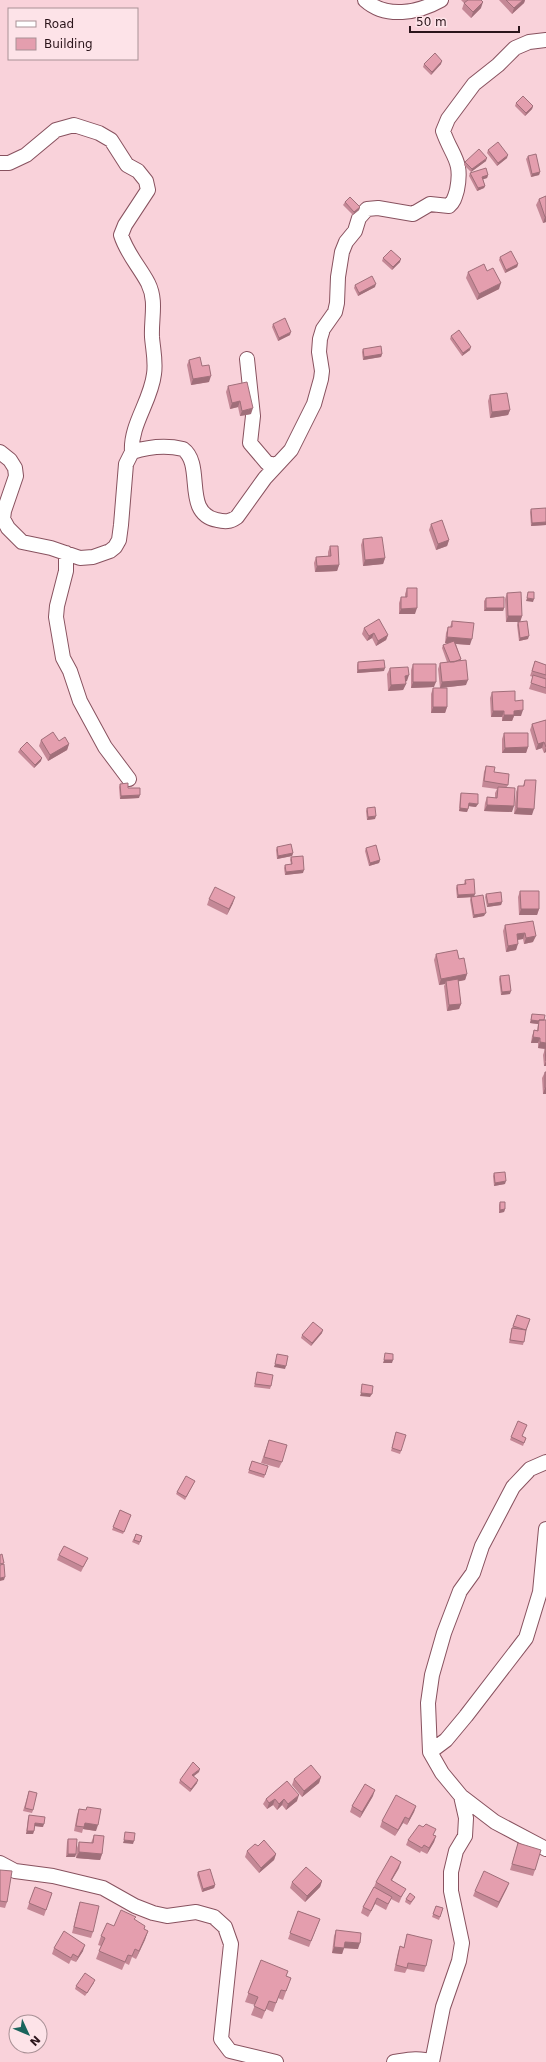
<svg xmlns="http://www.w3.org/2000/svg" width="546" height="2062" font-family="'DejaVu Sans',sans-serif">
<style>
.lines{fill:none;stroke-linecap:round;stroke-linejoin:round}
.minor-casing{stroke:#88525f;stroke-width:16}
.minor{stroke:#fff;stroke-width:14}
.wall{fill:#c48896}
.shaded-wall{fill:#a06f7a}
.building{fill:#e49eae;stroke:#a06f7a}
</style>
<rect width="100%" height="100%" fill="#f9d2da"/>
<g class="lines">
<!-- minor casing -->
<g class="minor-casing">
<path id="minor" d="M365,0c21,19 53,13 76,0
M0,163h9l17,-8 30,-25 18,-5 25,8 12,7 16,25 11,6 8,10 2,9 -23,35 -4,10c6,19 18,31 27,48 9,18 3,35 4,54 1,13 4,24 2,37 -3,27 -24,51 -22,78
M247,359l6,57 -3,27 17,20 10,2
M0,452l10,8 5,8 1,8 -12,35 -1,8 5,9 14,14 29,6 29,10 13,-1 17,-6 5,-4 4,-7 2,-15 5,-61 6,-12c16,-5 34,-7 51,-3 22,16 -1,64 34,71 8,2 13,2 20,-3l28,-39 26,-28 23,-46 7,-25 1,-8 -3,-19 1,-13 3,-10 12,-17 2,-9 1,-26 4,-25 4,-10 9,-11 4,-13 8,-9 11,-1 35,6 17,-10 19,2c5,-4 6,-9 8,-16 6,-30 -5,-33 -14,-59l5,-12 26,-35 24,-19 17,-17 14,-6 17,-2
M66,553v18l-9,35 -1,11 7,41 7,13 10,30 25,46 24,32
M546,1462l-16,7 -17,18 -31,59 -9,27 -13,18 -16,42 -12,42 -4,28 2,49 12,21 19,23 34,26 51,27
M430,1752l16,-12 20,-24 60,-78 14,-46 6,-63
M0,1863l15,8 38,5 50,12 32,18 18,7 14,3 29,-4 18,5 11,10 6,17 -10,95 9,12 46,11
M394,2062c13,-2 25,-5 37,0
M432,2062l11,-55 16,-46 3,-18 -11,-52v-19l5,-21 9,-15 1,-18 -5,-22"/>
</g>
<!-- minor -->
<use href="#minor" class="minor"/>
</g>
<!-- wall -->
<path class="wall" d="M461,0h20v8l-10,10 -9,-9 2,-6z
M499,0h26l-1,3 -12,11z
M424,64h17l-10,11 -8,-8z
M516,103l17,3 -1,3 -7,7 -10,-10z
M488,150l19,8 -10,8 -10,-13z
M528,156l12,16 -1,3 -8,2 -5,-18z
M486,161l-15,11 -7,-7 1,-3z
M470,173l18,2 -1,3 -4,1 2,7 -1,2 -7,3 -8,-15z
M546,196v26l-3,1 -7,-18 3,-6z
M345,202l15,5 -1,3 -6,5 -10,-10z
M500,257l18,7 -1,3 -12,6 -6,-13z
M383,258l17,4 -8,8 -10,-9z
M487,271l12,18 -22,11 -11,-22 2,-6z
M355,285l20,2 -17,9 -4,-8z
M273,324l17,11 -12,6 -6,-14z
M451,336l19,14 -8,6 -12,-17z
M363,349l19,5 -1,3 -18,3 -1,-8z
M189,360l20,22 -18,3 -4,-20z
M228,386l23,28 -11,2 -2,-9 -8,2 -4,-17z
M490,395l20,15 -2,5 -18,3 -2,-17z
M531,509l15,16 -15,1 -1,-14z
M431,524l18,16 -2,6 -11,4 -7,-20z
M363,539l22,19 -2,6 -20,2 -2,-21z
M330,546l9,19 -2,6 -22,1 -1,-9 2,-6 12,-1v-4z
M407,588l8,26h-16v-11l2,-6h4v-3z
M507,593l15,23 -2,6h-14l-1,-23z
M486,598l18,10 -1,3h-19v-10z
M452,621l18,24 -14,-1 5,15v2l5,24 -25,3 6,19 -2,6h-14v-19l2,-6h7l-2,-19 2,-6 7,-1 -5,-14 1,-3 6,-2h-4l1,-10 2,-6h2z
M518,622l10,17 -9,2 -2,-16z
M364,628l24,7 -2,5 -10,6 -4,-8 -5,3 -5,-7z
M535,661l11,4v29l-17,-5 4,-12 -3,-1z
M358,662l26,9 -27,2v-8z
M413,664l21,23 -23,1v-18z
M390,668l17,13h-2l1,3 -3,6 -15,1 -1,-17z
M492,692l23,9 6,15h-7l-2,5h-10v-4h-11l-1,-19z
M546,720v32l-2,1 -2,-5 -6,2 -6,-20 2,-6z
M504,733l24,14 -2,6h-24v-14z
M41,740l18,1 10,3 -2,6 -19,11 -9,-15z
M20,749l21,12 -7,7 -16,-16z
M486,766l22,19 -2,3 6,24 -28,-1 1,-8 2,-6 8,1v-5l2,-4 -15,-2 2,-15z
M525,780l7,35 -18,-1 2,-22 2,-6h5z
M120,784l8,4 11,10 -19,1 -1,-12z
M461,793l15,14 -7,-1 -2,6 -8,-1 1,-15z
M367,808l8,11 -8,1 -1,-9z
M277,847l16,6 -1,3 -15,3 -1,-9z
M366,848l14,12 -1,3 -10,3 -4,-15z
M291,857l12,16 -18,2 -1,-7 1,-3 6,-1 -1,-4z
M465,880l9,16 10,20 -11,2 -3,-18 1,-3 -14,1 -1,-10 1,-3 7,-1z
M520,891l19,18 -2,6h-18l-1,-18z
M486,894l16,8 -1,3 -14,2 -2,-10z
M209,899l24,4 -6,12 -20,-10z
M533,921v21l-9,2 -1,-5 -5,1 -2,10 -10,2 -3,-21 2,-6z
M436,954l23,5 8,15 -2,6 -7,1 3,23 -2,5 -12,2 -3,-25 1,-2 -6,1 -5,-25z
M500,976l10,18 -9,1 -2,-16z
M532,1014l12,6 2,29 -8,-1v-5h-7l1,-7 2,-6h3l1,-6 -8,-1z
M545,1049h1v17h-2l-1,-11z
M545,1072h1v22h-3l-1,-16z
M494,1173l11,11 -11,2 -1,-10z
M500,1202l5,7 -1,3 -5,1v-8z
M517,1315l13,4 -4,12 -3,14 -14,-2 2,-12 1,-3z
M322,1333l-11,13 -10,-8 1,-3z
M257,1372l14,14 -1,3 -16,-2z
M395,1435l6,16 -1,3 -9,-3z
M522,1436l4,2 -3,8 -13,-6 1,-3z
M269,1440l13,22 -3,6 -18,-5z
M252,1461l16,5 -4,12 -16,-5z
M195,1481l-10,19 -9,-6 1,-2z
M120,1510l11,5 -8,19 -11,-4z
M136,1534l6,2 -3,9 -7,-3z
M59,1555l29,3 -7,14 -24,-12z
M199,1772l-5,4 3,7 -7,9 -11,-9 1,-3z
M321,1777l-2,6 -17,14 -10,-12 2,-6z
M287,1781l10,20 -11,9 -4,-5 -5,5 -4,-5 -6,4 -4,-5 3,-5z
M29,1791l4,19 -1,3 -9,-2z
M373,1796l-13,22 -10,-6 2,-6z
M416,1806l-2,6 -7,13 -4,-2 -8,13 -15,-9 2,-6z
M87,1807l9,24 -13,-2 -1,4 -8,-2 3,-16 2,-6 7,1z
M29,1815l14,12 -8,-1 -2,8h-7l2,-16z
M94,1835l8,19 -2,6 -24,-2 1,-10 2,-6 12,1z
M434,1835l2,1 -2,6 -7,12 -6,-3 -1,2 -14,-8 2,-5z
M68,1839l8,15 -1,3h-9l1,-15z
M518,1843l17,27 -2,6 -23,-6z
M258,1846l18,8 -2,6 -15,13 -14,-16 2,-6z
M399,1868l-7,12 11,14 -4,9 -8,-4 -5,11 -11,-6 -7,13 -7,-4 2,-6 11,-20 2,-5z
M0,1870l7,32 -2,6 -5,-1z
M198,1872l17,13 -1,3 -12,4 -5,-17z
M322,1881l-2,6 -15,15 -15,-14 2,-6z
M35,1887l17,6 -8,23 -17,-7z
M507,1888l-10,20 -24,-12 2,-5z
M415,1897l-1,2 -4,6 -5,-3 1,-3z
M80,1902l13,30 -2,6 -19,-5 6,-25z
M436,1906l7,2 -4,12 -7,-3z
M298,1911l22,8 -11,28 -21,-8z
M134,1920l10,9 4,2 -12,28 -4,-2 -3,8 -4,-2 -3,7 -26,-11 5,-13 -3,-1 3,-9 13,-10z
M336,1930l22,19 -14,-1 -2,6 -10,-1 2,-17z
M407,1934l19,32 -2,6 -17,-3 -2,4 -11,-2 4,-19 2,-6 4,1z
M54,1948l29,3 -7,11 -5,-2 -2,4 -17,-10z
M261,1960l25,16 5,2 -8,22 -5,-2 -5,14 -7,-3 -4,10 -11,-4 4,-10 -10,-3z
M94,1983l-9,13 -10,-7 1,-3z"/>
<!-- shaded-wall -->
<path class="shaded-wall" d="M523,0h2l-1,3 -12,11 2,-6z
M483,2l-2,6 -10,10 2,-6z
M442,61l-1,3 -10,11 1,-3z
M533,106l-1,3 -7,7 1,-3z
M508,155l-1,3 -10,8 1,-3z
M487,158l-1,3 -15,11 1,-3z
M540,172l-1,3 -8,2 1,-3z
M488,175l-1,3 -6,2 1,-3z
M485,186l-1,2 -7,3 1,-3z
M360,207l-1,3 -6,5 1,-3z
M545,217h1v5l-3,1z
M401,259l-1,3 -8,8 1,-3z
M518,264l-1,3 -12,6 1,-3z
M501,283l-2,6 -22,11 2,-6z
M376,284l-1,3 -17,9 1,-3z
M291,332l-1,3 -12,6 1,-3z
M471,347l-1,3 -8,6 1,-3z
M382,354l-1,3 -18,3 1,-3z
M211,376l-2,6 -18,3 2,-6z
M240,401l-2,6 -8,2 2,-6z
M253,408l-2,6 -11,2 2,-5z
M510,410l-2,5 -18,3 2,-6z
M546,522v3l-15,1 1,-3z
M449,540l-2,6 -11,4 2,-6z
M385,558l-2,6 -20,2 2,-6z
M339,565l-2,6 -22,1 2,-6z
M527,598l7,1 -1,3 -7,-1z
M417,608l-2,6h-16l2,-5z
M486,608h18l-1,3h-19z
M508,616h14l-2,6h-14z
M374,633l-2,5 -5,3 2,-5z
M388,635l-2,5 -10,6 2,-5z
M529,636l-1,3 -9,2 1,-3z
M447,637l25,2 -2,6 -25,-2z
M385,668l-1,3 -27,2 1,-3z
M409,675l-2,6 -4,1 2,-6z
M468,680l-2,5 -26,3 2,-6z
M413,682h23l-2,5 -23,1z
M406,684l-3,6 -15,1 3,-6z
M433,707h14l-2,6h-14z
M523,710l-2,6h-7l-2,5h-10l2,-6 10,-4z
M493,711h11l-2,6h-11z
M544,742l-2,6 -6,2 2,-6z
M69,744l-2,6 -19,11 2,-6z
M528,747l-2,6h-24l3,-5z
M546,747v5l-2,1z
M42,758l-1,3 -7,7 1,-3z
M140,795l-1,3 -19,1 1,-3z
M469,803l9,1 -2,3 -8,-1z
M487,805l27,1 -2,6 -28,-1z
M460,808l8,1 -1,3 -8,-1z
M517,808l17,1 -2,6 -18,-1z
M376,816l-1,3 -8,1 1,-3z
M293,853l-1,3 -15,3 1,-3z
M380,860l-1,3 -10,3 1,-3z
M304,870l-1,3 -18,2 1,-3z
M475,894l-1,3 -17,1 1,-3z
M235,897l-2,6 -6,12 2,-6z
M502,902l-1,3 -14,2 1,-3z
M521,909h18l-2,6h-18z
M486,913l-2,3 -11,2 1,-3z
M525,933l-2,6 -8,1 2,-6z
M536,936l-3,6 -9,2 2,-6z
M518,944l-2,6 -10,2 2,-6z
M467,974l-2,6 -19,4v-3l-1,3 -6,1 2,-6z
M511,991l-1,3 -9,1 1,-3z
M461,1004l-2,5 -12,2 2,-6z
M531,1020l8,1 -1,3 -8,-1z
M533,1037l7,1 -2,5h-7z
M540,1042l6,1v6l-8,-1z
M546,1061v5h-2z
M545,1088h1v6h-3z
M506,1181l-1,3 -11,2 1,-3z
M505,1209l-1,3 -5,1 1,-3z
M323,1330l-1,3 -11,13 1,-3z
M384,1360h9l-1,3h-9z
M275,1364l11,2 -1,3 -11,-2z
M361,1393l11,1 -2,3 -10,-1z
M5,1577l-1,3 -4,1v-3z
M200,1769l-1,3 -8,6 1,-3z
M321,1777l-2,6 -17,14 2,-6z
M198,1780l-1,3 -7,9 1,-3z
M375,1790l-2,6 -13,22 2,-6z
M299,1795l-2,6 -11,9 2,-6z
M275,1799l-2,6 -6,4 2,-6z
M284,1799l-2,6 -5,5 2,-6z
M416,1806l-2,6 -7,13 2,-6z
M405,1817l-2,6 -8,13 3,-6z
M35,1823l9,1 -1,3 -9,-1z
M85,1823l13,2 -2,6 -13,-2z
M27,1831h7l-1,3h-7z
M436,1836l-2,6 -7,12 2,-6z
M124,1840l10,1 -1,3 -10,-1z
M79,1852l23,2 -2,6 -24,-2z
M68,1854h8l-1,3h-9z
M276,1854l-2,6 -15,13 2,-5z
M401,1862l-2,6 -11,18 3,-6z
M322,1881l-2,6 -15,15 2,-6z
M509,1883l-2,5 -10,20 2,-6z
M215,1885l-1,3 -12,4 1,-3z
M377,1898l-2,6 -7,13 3,-6z
M148,1931l-3,9 -9,19 3,-8z
M345,1942l15,1 -2,6 -15,-1z
M85,1945l-2,6 -7,11 2,-5z
M334,1947l10,1 -2,6 -10,-1z"/>
<!-- building -->
<path class="building" d="M468,0h13l2,2 -10,10 -9,-9z
M506,0h17l-9,8z
M435,53l7,8 -10,11 -8,-8z
M523,96l10,10 -7,7 -10,-10z
M498,142l10,13 -10,8 -10,-13z
M479,149l8,9 -15,11 -7,-7z
M536,154l4,18 -8,2 -4,-18z
M486,168l2,7 -6,2 3,9 -7,2 -8,-15z
M546,196v21h-1l-6,-18z
M350,197l10,10 -6,5 -9,-10z
M391,250l10,9 -8,8 -10,-9z
M511,251l7,13 -12,6 -6,-13z
M484,264l3,7 6,-3 8,15 -22,11 -11,-22z
M372,276l4,8 -17,9 -4,-8z
M285,318l6,14 -12,6 -6,-14z
M459,330l12,17 -8,6 -12,-17z
M381,346l1,8 -18,3 -1,-8z
M200,357l2,9 7,-1 2,11 -18,3 -4,-19z
M247,382l6,26 -11,3 -2,-10 -8,2 -4,-17z
M507,393l3,17 -18,2 -2,-17z
M546,508v14l-14,1 -1,-14z
M442,520l7,20 -11,4 -7,-20z
M382,537l3,21 -20,2 -2,-21z
M330,546h8l1,19 -22,1 -1,-9 15,-1z
M407,588h10v20l-16,1v-12h6z
M521,592l1,24h-14l-1,-23z
M528,592h6v7l-7,-1z
M504,597v11h-18v-10z
M379,619l9,16 -10,6 -4,-8 -5,3 -5,-8z
M452,621l22,2 -2,16 -25,-2 1,-10h4z
M527,621l2,15 -9,2 -2,-16z
M454,641l7,18 -7,3h-4l-7,-17z
M384,660l1,8 -27,2v-8z
M466,660l2,20 -26,2 -2,-19z
M535,661l11,4v10l-14,-4z
M413,664h23v18h-23z
M408,667l1,8 -4,1 1,8 -15,1 -1,-17z
M533,675l13,4v9l-15,-5z
M433,688h14v19h-14z
M515,691v10l8,-1v10l-9,1v4h-10v-4h-11l-1,-19z
M546,720v27l-2,-5 -6,2 -6,-20z
M53,732l6,9 6,-4 4,7 -19,11 -9,-15z
M504,733h24v14l-23,1z
M27,742l15,16 -7,7 -15,-16z
M486,766l9,1 -1,5 15,2 -1,11 -24,-4z
M525,780h11l-2,29 -17,-1 1,-22h6z
M128,783v5h12v7l-19,1 -1,-12z
M498,787l17,1 -1,18 -27,-1v-8l10,1z
M461,793l17,1v10l-9,-1 -1,6 -8,-1z
M375,807l1,9 -8,1 -1,-9z
M291,844l2,9 -15,3 -1,-9z
M376,845l4,15 -10,3 -4,-15z
M303,856l1,14 -18,2 -1,-7 7,-1 -1,-7z
M474,879l1,15 -17,1 -1,-10 9,-1 -1,-4z
M215,887l20,10 -6,12 -20,-10z
M520,891h19v18h-18z
M501,892l1,10 -14,2 -2,-10z
M483,895l3,18 -12,2 -3,-18z
M533,921l3,15 -10,2 -1,-5 -8,1 1,10 -10,2 -3,-21z
M457,950l2,9 5,-1 3,16 -26,5 -5,-25z
M509,975l2,16 -9,1 -2,-16z
M458,979l3,25 -12,1 -3,-24z
M532,1014l13,1 -1,5h-5v1l-8,-1z
M539,1020h7v23l-6,-1v-4l-7,-1 1,-7 4,1z
M545,1049h1v12z
M545,1072h1v16h-1z
M505,1172l1,9 -11,2 -1,-10z
M500,1202h5v7l-5,1z
M517,1315l13,4 -4,11 -13,-4z
M313,1322l10,8 -11,13 -10,-8z
M512,1328l14,2 -2,12 -14,-2z
M385,1353l8,1v6h-9z
M277,1354l11,2 -2,10 -11,-2z
M257,1372l16,3 -2,11 -16,-2z
M362,1384l11,2 -1,8 -11,-1z
M518,1421l9,4 -5,11 4,2 -2,5 -13,-6z
M396,1432l10,3 -5,16 -9,-3z
M269,1440l18,5 -5,17 -18,-5z
M252,1461l16,5 -3,9 -16,-5z
M186,1476l9,5 -9,16 -9,-5z
M120,1510l11,5 -7,17 -11,-5z
M136,1534l6,2 -2,6 -6,-2z
M64,1546l24,12 -5,9 -24,-12z
M2,1554l2,9 -4,1v-9z
M4,1564l1,13 -5,1v-13z
M193,1762l7,7 -8,6 6,5 -7,9 -11,-9z
M311,1765l10,12 -17,14 -10,-12z
M287,1781l12,14 -11,9 -4,-5 -5,5 -4,-5 -6,4 -3,-4z
M365,1784l10,6 -13,22 -10,-6z
M29,1791l8,2 -4,17 -8,-2z
M396,1795l20,11 -7,13 -4,-2 -7,13 -16,-9z
M87,1807l14,2 -3,16 -13,-2 -1,4 -8,-1 3,-17 7,1z
M29,1815l16,2 -1,7 -9,-1 -1,8h-7z
M426,1824l10,5 -3,6 3,1 -7,12 -5,-3 -2,3 -14,-8 11,-15 4,2z
M125,1832l10,1 -1,8 -10,-1z
M94,1835l10,1 -2,18 -23,-2v-10l14,1z
M68,1839h9l-1,15h-8z
M264,1840l12,14 -15,14 -14,-17 8,-7 3,2z
M518,1843l23,7 -6,20 -23,-6z
M391,1856l10,6 -10,18 15,9 -5,8 -25,-15z
M306,1867l16,14 -15,15 -15,-14z
M210,1869l5,16 -12,4 -5,-17z
M0,1870l12,1 -5,31 -7,-1z
M484,1871l25,12 -10,19 -24,-11z
M35,1887l17,6 -6,17 -17,-7z
M374,1887l18,10 -4,7 -11,-6 -6,13 -8,-4z
M410,1893l5,4 -4,5 -5,-3z
M80,1902l19,4 -6,26 -19,-5z
M436,1906l7,2 -3,9 -7,-3z
M121,1910l15,7 -2,2 11,7 -1,3 4,2 -9,20 -4,-2 -3,7 -4,-1 -3,7 -26,-11 6,-13 -4,-2 6,-13 7,3z
M298,1911l22,8 -9,22 -21,-8z
M336,1930l25,3 -1,10 -15,-1 -1,6 -10,-1z
M64,1931l21,14 -7,12 -5,-3 -2,4 -17,-10z
M407,1934l25,6 -6,26 -18,-3 -1,5 -11,-3 4,-19 4,2z
M261,1960l27,11 -2,5 5,2 -5,13 -5,-1 -5,13 -7,-2 -4,10 -11,-5 4,-9 -10,-4z
M85,1973l10,7 -8,13 -11,-7z"/>
<!-- legend -->
<rect x="8" y="8" width="130" height="52" fill="#fde3e8" stroke="#a99196"/>
<rect x="16" y="21" width="20" height="6" fill="#ffffff" stroke="#a99196"/>
<text x="44" y="28" font-size="12" fill="#2b151b">Road</text>
<rect x="16" y="38" width="20" height="12" fill="#e49eae" stroke="#a99196"/>
<text x="44" y="48" font-size="12" fill="#2b151b">Building</text>
<!-- north arrow -->
<g transform="translate(28 2034) rotate(134)"><circle r="19" fill="#fde3e8" stroke="#a99196"/>
<path d="M0-3L7 15L0 10L-7 15Z" fill="#1a645c"/>
<text y="-6" font-size="11" font-weight="bold" text-anchor="middle" fill="#2b151b">N</text>
</g>
<!-- scale -->
<path d="M410 26v6h109v-6" fill="none" stroke="#2b151b" stroke-width="2"/>
<text x="416" y="26" font-size="12" fill="#2b151b" stroke="#fde3e8" stroke-width="3" paint-order="stroke">50 m</text>
</svg>
